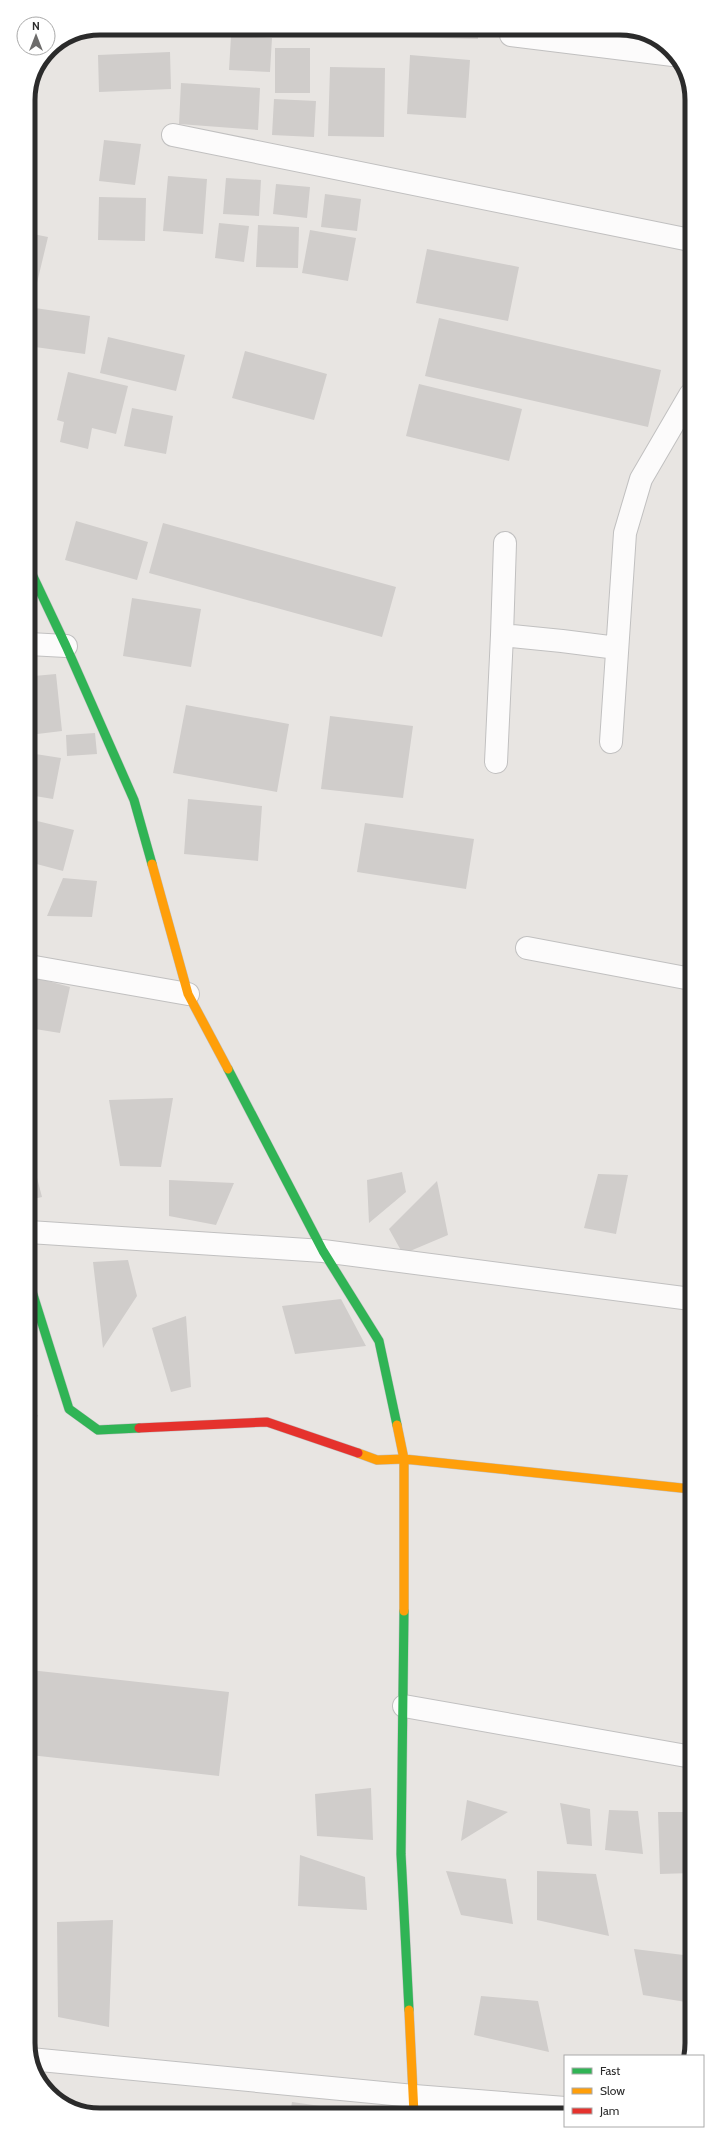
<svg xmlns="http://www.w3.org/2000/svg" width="720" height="2143" font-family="Cabin,sans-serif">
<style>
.building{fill:#d0cdcb}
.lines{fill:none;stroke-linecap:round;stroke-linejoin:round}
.street-casing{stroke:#c1c0c0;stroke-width:24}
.fast-casing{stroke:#c1c0c0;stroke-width:10}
.slow-casing{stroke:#c1c0c0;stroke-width:10}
.jam-casing{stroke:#c1c0c0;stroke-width:10}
.street{stroke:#fcfbfb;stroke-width:22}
.fast{stroke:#30b455;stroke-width:9}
.slow{stroke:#ff9f0a;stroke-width:9}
.jam{stroke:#e5322d;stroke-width:9}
.rim{fill:none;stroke:#2b2b2b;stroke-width:5}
</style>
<rect width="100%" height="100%" fill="#e8e5e2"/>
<!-- building -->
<path class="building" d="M405,28h73v11l-73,-2z
M231,36l41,2 -2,34 -41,-2z
M275,48h35v45h-35z
M170,52l1,37 -72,3 -1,-37z
M410,55l60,5 -4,58 -59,-4z
M330,67l55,1 -1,69 -56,-1z
M181,83l79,5 -2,42 -79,-6z
M274,99l42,2 -2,36 -42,-2z
M104,140l37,4 -6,41 -36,-4z
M168,176l39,3 -4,55 -40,-3z
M226,178l35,2 -2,36 -36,-2z
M276,184l34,3 -3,31 -34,-4z
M325,194l36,5 -4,32 -36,-4z
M99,197l47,1 -1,43 -47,-1z
M219,223l30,3 -5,36 -29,-4z
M258,225l41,2 -1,41 -42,-1z
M310,230l46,8 -8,43 -46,-8z
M28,233l20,4 -12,50 -8,-2z
M427,249l92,18 -11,54 -92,-18z
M28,307l62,9 -5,38 -57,-8z
M439,318l222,52 -13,57 -223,-51z
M108,337l77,18 -9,36 -76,-18z
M245,351l82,23 -13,46 -82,-22z
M68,372l60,14 -12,48 -24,-6 -4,21 -28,-7 4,-20 -7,-2z
M419,384l103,25 -13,52 -103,-25z
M132,408l41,8 -7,38 -42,-8z
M76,521l72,21 -11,38 -72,-20z
M163,523l233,64 -14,50 -233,-64z
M132,598l69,11 -10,58 -68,-11z
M56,674l6,57 -33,4v-37l7,-1 -2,-21z
M186,705l103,19 -12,68 -104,-19z
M330,716l83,10 -10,72 -82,-9z
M95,733l2,21 -30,2 -1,-21z
M29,753l32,5 -8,41 -24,-4z
M188,799l74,7 -4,55 -74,-7z
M29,819l45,11 -11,41 -34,-9z
M365,823l109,16 -8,50 -109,-17z
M63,878l34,3 -5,36 -45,-1z
M29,976l41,11 -10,46 -31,-5z
M173,1098l-12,69 -41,-1 -11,-66z
M29,1147l13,50 -13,3z
M402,1172l4,20 -37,31 -2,-43z
M598,1174l30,1 -12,59 -32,-6z
M169,1180l65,3 -18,42 -47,-9z
M437,1181l11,54 -45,19 -14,-25z
M128,1260l9,36 -34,52 -10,-86z
M341,1299l25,47 -71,8 -13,-48z
M186,1316l5,71 -20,5 -19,-64z
M30,1414l8,1 -8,24z
M30,1670l199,22 -10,84 -189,-21z
M371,1788l2,52 -56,-4 -2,-42z
M467,1800l41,12 -47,29z
M560,1803l30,6 2,37 -25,-2z
M609,1810l29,1 5,43 -38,-4z
M658,1812h34v61l-32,1z
M300,1855l65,22 2,33 -69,-4z
M446,1871l60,8 7,45 -52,-9z
M537,1871l59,3 13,62 -72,-16z
M113,1920l-4,107 -51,-10 -1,-95z
M634,1949l58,7v47l-49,-8z
M481,1996l57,5 11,51 -75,-17z
M292,2102l57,8 -1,4h-58z"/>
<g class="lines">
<!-- street casing -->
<g class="street-casing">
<path id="street" d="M511,35l162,20
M173,135l517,105
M502,635l3,-92
M29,644l37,2
M611,742l14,-209 16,-54 49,-84
M496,762l6,-127 60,6 55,7
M527,948l164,31
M29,966l159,28
M29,1232l294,19 368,48
M404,1706l288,51
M30,2059l384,37 151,12"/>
</g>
<!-- fast casing -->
<g class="fast-casing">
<path id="fast" d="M29,568l37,78 68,154 18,64
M228,1069l95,182 56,90 18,84
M30,1285l39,124 29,21 41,-2
M404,1611l-3,243 8,156"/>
</g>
<!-- slow casing -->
<g class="slow-casing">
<path id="slow" d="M152,864l36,130 40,75
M397,1425l7,34v152
M358,1453l19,7 27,-1 287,30
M409,2010l5,104"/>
</g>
<!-- jam casing -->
<g class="jam-casing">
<path id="jam" d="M139,1428l128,-6 91,31"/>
</g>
<!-- street -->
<use href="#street" class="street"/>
<!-- fast -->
<use href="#fast" class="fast"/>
<!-- slow -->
<use href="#slow" class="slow"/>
<!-- jam -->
<use href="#jam" class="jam"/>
</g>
<!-- crop -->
<path d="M0 0H720V2143H0ZM100 35H620A65 65 0 0 1 685 100V2043A65 65 0 0 1 620 2108H100A65 65 0 0 1 35 2043V100A65 65 0 0 1 100 35Z" fill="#fff" fill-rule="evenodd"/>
<path class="rim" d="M100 35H620A65 65 0 0 1 685 100V2043A65 65 0 0 1 620 2108H100A65 65 0 0 1 35 2043V100A65 65 0 0 1 100 35Z"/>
<!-- legend -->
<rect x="564" y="2055" width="140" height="72" fill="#ffffff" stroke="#aaaaaa"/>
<rect x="572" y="2068" width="20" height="6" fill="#30b455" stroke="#aaaaaa"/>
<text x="600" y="2075" font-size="12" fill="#2b2b2b">Fast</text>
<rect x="572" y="2088" width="20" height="6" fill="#ff9f0a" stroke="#aaaaaa"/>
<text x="600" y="2095" font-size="12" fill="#2b2b2b">Slow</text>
<rect x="572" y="2108" width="20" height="6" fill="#e5322d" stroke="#aaaaaa"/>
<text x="600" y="2115" font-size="12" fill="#2b2b2b">Jam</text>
<!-- north arrow -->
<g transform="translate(36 36)"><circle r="19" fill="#ffffff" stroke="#aaaaaa"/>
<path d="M0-3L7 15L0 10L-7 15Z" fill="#6d6c6b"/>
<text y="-6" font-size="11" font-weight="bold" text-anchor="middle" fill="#2b2b2b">N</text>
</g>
</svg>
